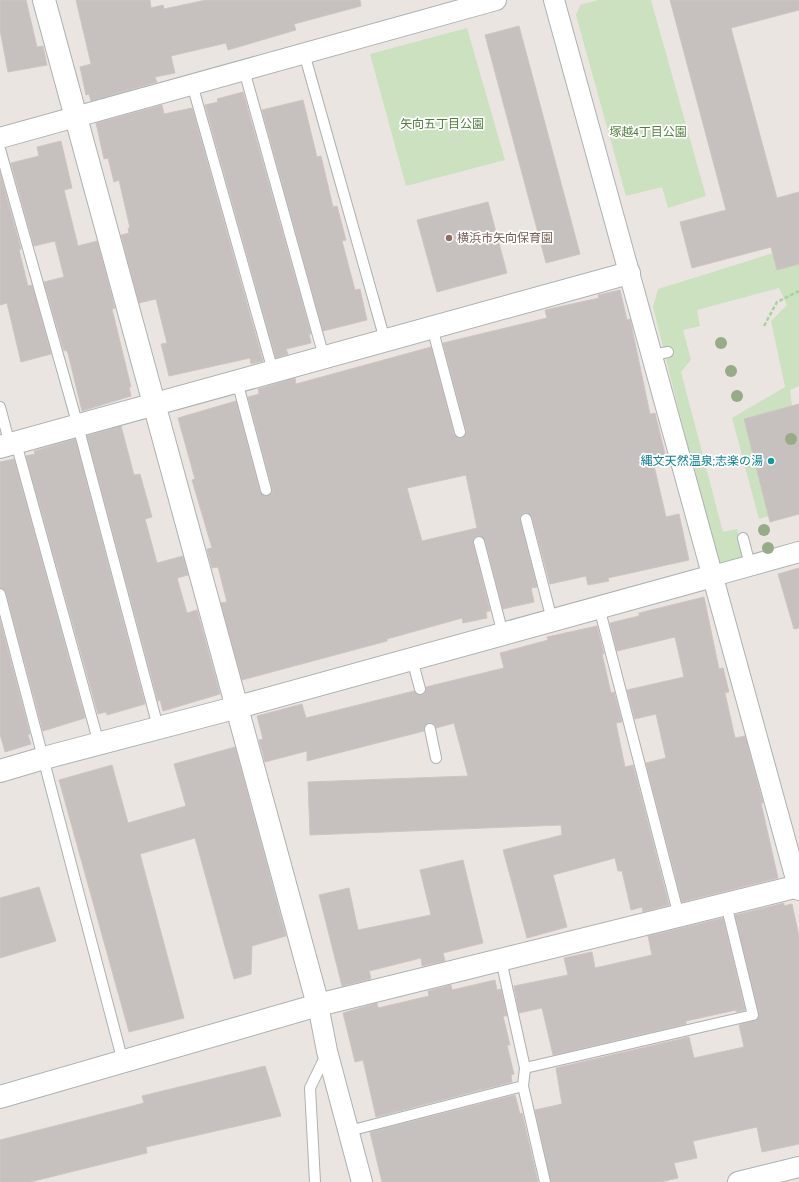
<svg xmlns="http://www.w3.org/2000/svg" width="799" height="1182" font-family="'Asap Condensed','Noto Sans JP',sans-serif">
<style>
.green{fill:#cbe1bf}
.building{fill:#c6c0be;stroke:#cfc5c0;fill-rule:evenodd}
.lines{fill:none;stroke-linecap:round;stroke-linejoin:round}
.service-casing{stroke:#acb1b2;stroke-width:12}
.minor-casing{stroke:#acb1b2;stroke-width:22}
.tertiary-casing{stroke:#acb1b2;stroke-width:24}
.path{stroke:#a8d2a3;stroke-width:2.5;stroke-dasharray:4 2;stroke-linecap:butt}
.service{stroke:#fff;stroke-width:10}
.minor{stroke:#fff;stroke-width:20}
.tertiary{stroke:#fff;stroke-width:22}
.tree{fill:#96ac86}
.education-dot{fill:#8d6e63;stroke:#fff;stroke-width:1.5}
.culture-dot{fill:#0f9aa8;stroke:#fff;stroke-width:1.5}
.labels{text-anchor:middle;stroke-width:3.5;stroke-linejoin:round;paint-order:stroke}
.park-label{font-size:12px;fill:#507e3b;stroke:#fff}
.education-label{font-size:12px;fill:#785e54;stroke:#fff;text-anchor:start}
.culture-label{font-size:12px;fill:#0d838f;stroke:#fff;text-anchor:end}
</style>
<rect width="100%" height="100%" fill="#ebe5e1"/>
<!-- green -->
<path class="green" d="M598,0h53l55,196 -38,12 -6,-21 -36,9 -50,-181 4,-10z
M467,28l38,132 -99,26 -36,-132z
M799,245v141l-9,4 2,16 -48,14 25,96 -10,3 -27,-101 53,-31 -14,-66 16,-16 -8,-17 -82,22 3,16 -17,4 8,30 -10,12 42,160 14,-3 8,30 -28,5 -64,-257 5,-18z"/>
<!-- building -->
<path class="building" d="M0,0h26l11,47 6,-1 4,19 -39,7 -8,-42z
M76,0h74l1,8 12,-3 1,4 42,-9h154l1,6 -67,18 2,6 -68,20 -2,-7 -55,13 4,17 -20,4 2,5 -66,19 -2,-7 -3,1 -6,-28 11,-3z
M670,0h129v10l-68,18 46,170 22,-6v72l-22,6 -6,-23 -79,21 -12,-46 46,-12z
M519,26l61,228 -34,9 -61,-228z
M243,92l68,242h-2l2,9 -25,6 2,5 -12,4 -71,-253 13,-3 -1,-3z
M303,100l14,57 4,-1 12,51 4,-1 9,34 -4,1 13,49 5,-1 7,31 -44,11 -61,-221z
M162,105l2,9 28,-6 71,253 -12,3 -1,-6 -81,18 -8,-32 6,-1 -11,-44 -17,4 -18,-68 8,-2 -1,-5h2l-11,-48 -5,2 -6,-24 -4,1 -8,-36z
M61,141l11,47 -8,2 14,56 19,-5 18,67 -3,1 19,78h-2l2,9 -49,15 -14,-58 -2,-3 -2,1 -20,-69 20,-5 -9,-36 -21,5 -23,-83 28,-7 -2,-9z
M0,173l21,76 -2,1 9,36 4,-1 19,69 -30,8 -14,-59 -7,2z
M488,202l19,71 -70,19 -20,-72z
M620,290l7,30 3,-1 20,95 5,-1 10,41 -13,3 14,60 13,-3 10,46 -81,18 1,3 -21,4 -2,-9 -36,8 -18,-67 -4,-4h-4l-4,4v3l17,67 -6,1 3,14 -31,7 -18,-69 -4,-4h-4l-3,2 -1,5 17,68 -4,1 1,6 -24,5 -1,-5 -75,21v2l-145,39 -21,-77 6,-1 -9,-35 -6,1 -5,-19 5,-1 -20,-68 3,-1 -17,-61 58,-17 24,91 4,4h4l4,-4v-4l-24,-91 11,-3 -1,-5 37,-11 1,6 135,-37 23,87 4,4h4l4,-4v-4l-23,-87 104,-25 -2,-8 54,-12 -1,-3zM466,475l11,53 -55,13 -15,-53z
M799,404v110l-29,8 -26,-103z
M121,426l13,49 6,-1 12,43 -7,2 12,44 26,-7 5,19 -11,3 10,35 10,-3 23,84 -57,17 -3,-11 -2,1 -71,-265z
M75,439l70,265 -38,11 -1,-3 -8,2 -72,-258 9,-2 -1,-3z
M14,459l71,259 -42,13 -37,-139 -6,-4v-126z
M799,568v60l-5,1 -16,-55z
M704,597l15,72 4,-1 6,24 -4,1 10,45 10,-2 18,67h-2l17,75 -96,24 -36,-139 20,-5 -10,-44 -21,5 -8,-29 57,-13 -9,-40 -58,14 -7,-28 29,-7v-3z
M0,620l30,114 -2,1 3,9 -26,8 -5,-18z
M597,626l7,28h-2l9,39 3,-1 8,30 -6,1 9,44 8,-2 36,140 -26,7 -1,-5 -11,3 -9,-39h-4l-3,-13 -62,17 14,52 -40,11 -24,-88 59,-15 -1,-10 -251,10 -2,-53 160,-6 -14,-53 -18,5 -4,-5h-4l-4,4v4l-117,30v-10l-42,11 -6,-22 4,-1 -6,-23 45,-12 4,14 108,-27 2,3 5,1 4,-2 1,-6 78,-19 -4,-15 48,-13 -1,-3z
M235,747l51,189 -34,10 -1,28 -17,5 -39,-141 -55,16 44,164 -55,14 -70,-252 53,-15 16,58 58,-17 -12,-42z
M463,860l20,83 -40,10 2,8 -23,5 -1,-8 -52,13 2,8 -29,7 -23,-91 30,-7 9,42 73,-15 -11,-45z
M39,887l17,54 -56,17v-60z
M784,903v3l8,-2 7,32v208l-37,8 -5,-25 -64,14 4,17 -23,5 4,15 -18,4h-109l-16,-72 27,-6 -6,-36 133,-31 5,21 50,-11 -5,-22 18,-5 2,-6 -24,-99z
M723,918l22,92 -9,2v-2l-50,11v3l-133,31 -11,-47 -23,5 -5,-27 54,-11 -4,-17 28,-6 3,16 57,-13 -4,-19z
M495,980l2,10 4,-1 6,27h-4l7,29h-3l7,29 -3,1 1,7 -136,35 -13,-57 -8,2 -12,-49 34,-10 1,5 51,-12 -1,-5 23,-6 1,5z
M265,1066l16,50 -135,31 1,6 -117,29h-30v-42l144,-37 -2,-7z
M515,1095l5,19 2,-1 16,69h-156l-12,-50z"/>
<g class="lines">
<!-- service casing -->
<g class="service-casing">
<path id="service" d="M304,53l81,287
M244,70l80,287
M192,84l81,287
M0,149l78,277 80,301
M432,327l28,105
M652,355l16,-3
M237,381l29,109
M0,407l10,38
M16,443l83,301
M526,519l26,101
M743,538l7,27
M479,542l24,92
M0,594l123,468
M599,607l80,309
M412,659l8,30
M430,729l6,29
M501,960l24,108
M523,1086l22,96
M349,1131l174,-45 2,-18 228,-53 -27,-111
M315,1182l-5,-94 17,-35"/>
</g>
<!-- minor casing -->
<g class="minor-casing">
<path id="minor" d="M554,0l245,890
M0,138l496,-138
M713,576l86,-24
M318,1005l9,46 35,131
M738,1182l61,-15"/>
</g>
<!-- tertiary casing -->
<g class="tertiary-casing">
<path id="tertiary" d="M44,0l274,1005
M0,447l629,-174
M0,771l44,-13 194,-51 475,-131
M0,1097l318,-92 481,-119"/>
</g>
<!-- path -->
<path class="path" d="M764,326l13,-24 22,-11"/>
<!-- service -->
<use href="#service" class="service"/>
<!-- minor -->
<use href="#minor" class="minor"/>
<!-- tertiary -->
<use href="#tertiary" class="tertiary"/>
</g>
<!-- trees -->
<g class="tree">
<circle cx="721" cy="343" r="6"/>
<circle cx="731" cy="371" r="6"/>
<circle cx="737" cy="396" r="6"/>
<circle cx="791" cy="439" r="6"/>
<circle cx="764" cy="530" r="6"/>
<circle cx="768" cy="548" r="6"/>
</g>
<!-- markers -->
<circle class="education-dot" cx="449" cy="238" r="4"/>
<circle class="culture-dot" cx="771" cy="461" r="4"/>
<g class="labels">
<!-- park labels -->
<g class="park-label">
<text x="442" y="128">矢向五丁目公園</text>
<text x="648" y="136">塚越4丁目公園</text>
</g>
<!-- education labels -->
<g class="education-label">
<text x="457" y="242">横浜市矢向保育園</text>
</g>
<!-- culture labels -->
<g class="culture-label">
<text x="763" y="465">縄文天然温泉;志楽の湯</text>
</g>
</g>
</svg>
